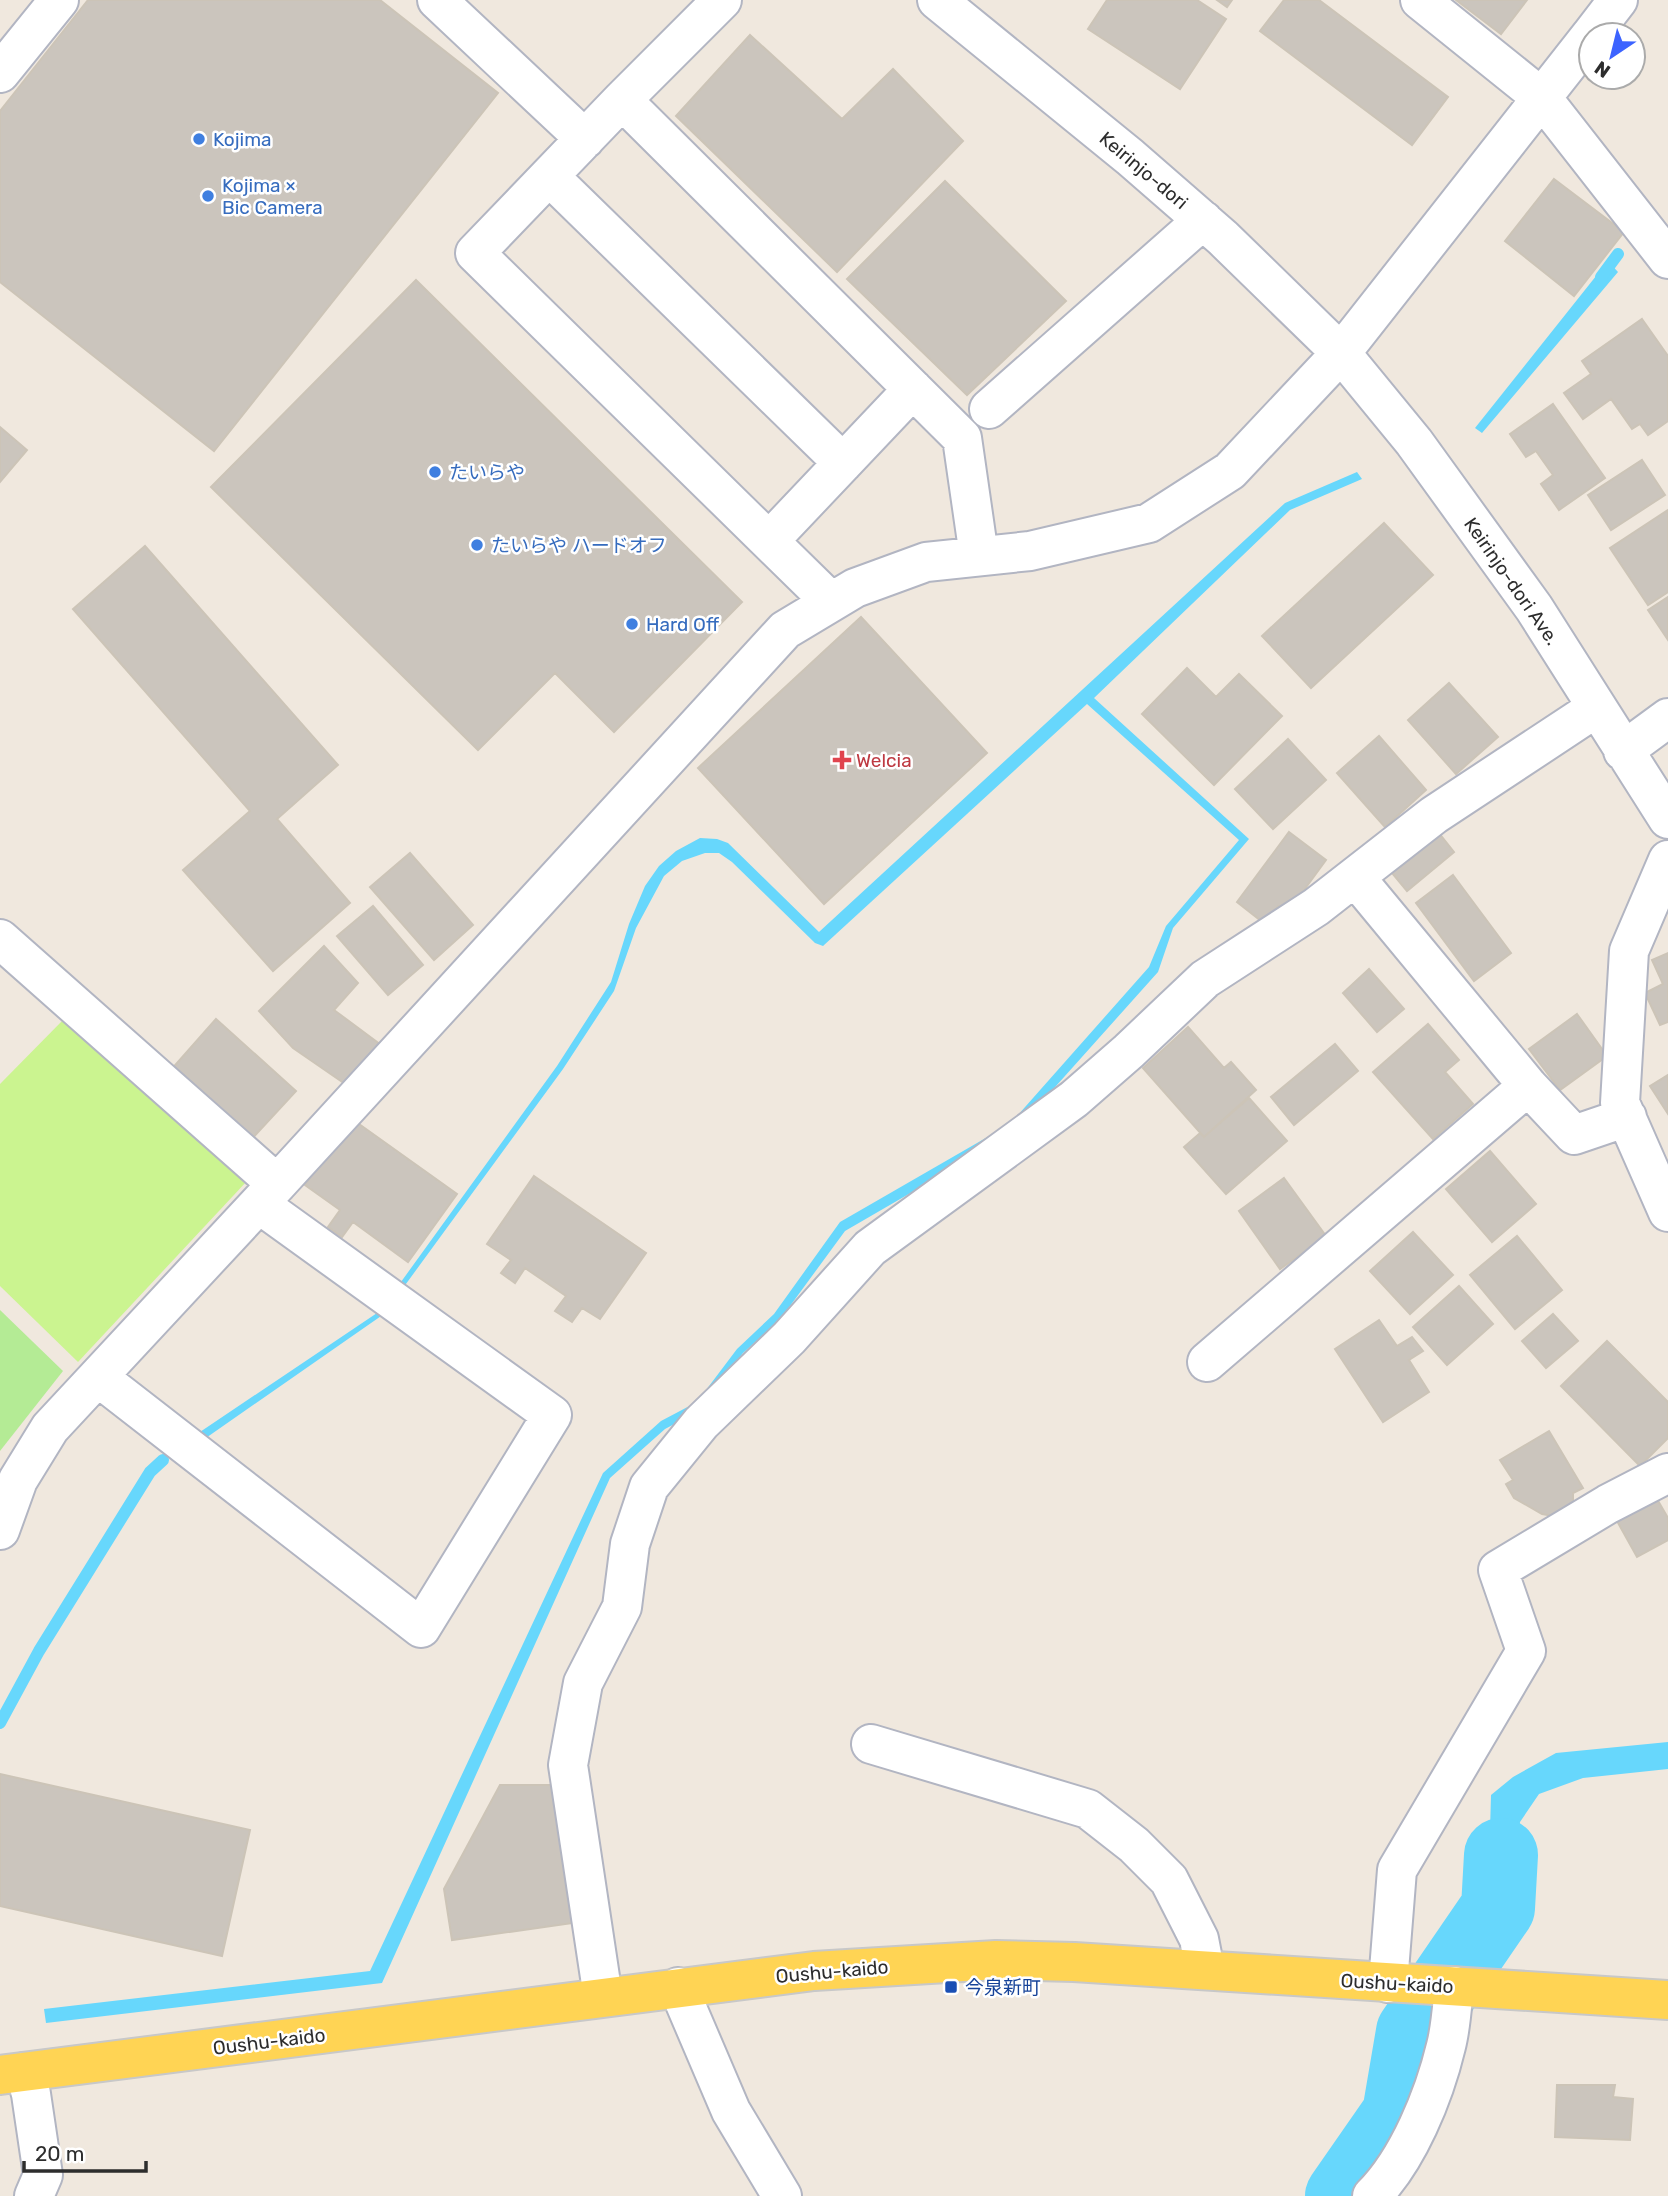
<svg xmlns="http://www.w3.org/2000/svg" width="1668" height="2196" font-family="Rubik,'Noto Sans JP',sans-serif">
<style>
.green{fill:#b4eb95}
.pitch{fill:#cbf490}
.water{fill:#67d7fc}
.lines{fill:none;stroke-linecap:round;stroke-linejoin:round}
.stream{stroke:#67d7fc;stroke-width:12}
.river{stroke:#67d7fc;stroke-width:74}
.building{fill:#cbc5bd;stroke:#ccc4b7;stroke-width:2}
.minor-casing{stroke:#b2b5c2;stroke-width:42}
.major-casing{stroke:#c8c8c8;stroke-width:42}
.minor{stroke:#fff;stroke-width:38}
.major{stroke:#ffd454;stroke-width:38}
.shop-dot{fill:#3f7fe0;stroke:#fff;stroke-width:2.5}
.health-dot{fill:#e0444e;stroke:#fff;stroke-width:2.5}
.transit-dot{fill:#1a4fb4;stroke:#fff;stroke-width:2.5}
.labels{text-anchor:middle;stroke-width:5;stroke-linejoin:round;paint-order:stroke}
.shop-label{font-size:19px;fill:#366cbe;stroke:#fff;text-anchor:start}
.street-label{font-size:19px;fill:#2d2d2d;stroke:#fff}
.health-label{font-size:19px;fill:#be3a42;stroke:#fff;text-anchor:start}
.transit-label{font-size:19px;fill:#164399;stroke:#fff;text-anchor:start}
</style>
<rect width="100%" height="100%" fill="#f0e8de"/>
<!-- green -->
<path class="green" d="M0,1310l63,61 -63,80z"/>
<!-- pitch -->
<path class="pitch" d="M65,1018l182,163 -169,181 -78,-76v-202z"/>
<!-- water -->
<path class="water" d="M1608,261l10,11 -136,161 -7,-5z
M1357,472l5,7 -72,31 -196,188 155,141 -76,89 -15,44 -144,161 -169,98 -66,90 -36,32 -42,57 -36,19 -55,49 -228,505 -336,40 -2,-14 326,-38 233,-498 58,-52 36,-19 40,-53 37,-35 66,-92 170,-98 139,-157 17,-41 73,-86 -152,-136 -264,242 -8,-3 -83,-81 -13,-9h-14l-23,8 -18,15 -28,52 -22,63 -51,78 -179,245 -181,126 -6,-6 183,-123 177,-245 54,-84 18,-58 16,-38 14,-20 17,-15 24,-13 17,1 11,4 91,89 466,-429z
M1668,1742v27l-85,9 -44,16 -19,28 -13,92 -26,35 -26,-1 33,-46 3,-107 22,-18 43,-24z
M1409,2017l24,1 -22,93 -55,85h-28l29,-37 33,-54z"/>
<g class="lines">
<!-- stream -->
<path class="stream" d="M1601,277l17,-23
M0,1723l39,-72 111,-179 13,-12"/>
<!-- river -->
<path class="river" d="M1342,2196l57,-82 14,-82 85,-124 3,-53"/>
</g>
<!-- building -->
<path class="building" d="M88,0h292l118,93 -284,358 -214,-169v-171z
M1107,0h90l29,19 -46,70 -92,-60z
M1217,0h15l-5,7z
M1284,0h35l129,97 -36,48 -152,-114z
M1456,0h71l-26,34z
M750,35l92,84 51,-50 70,72 -126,131 -161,-156z
M1554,179l70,53 -50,64 -69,-55z
M945,181l121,120 -99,94 -120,-116z
M416,280l326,322 -128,130 -59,-59 -77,77 -267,-263z
M1642,319l26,37v65l-20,14 -8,-11 -8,5 -21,-30 -28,20 -19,-26 27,-19 -9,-13z
M1553,404l52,74 -46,32 -18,-26 12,-9 -17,-24 -10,6 -16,-23z
M0,427l27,23 -27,32z
M1642,460l23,35 -54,35 -23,-35z
M1668,510v82l-20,13 -38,-57z
M1384,523l49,52 -122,113 -49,-52z
M145,546l193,219 -61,54 73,84 -77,68 -90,-101 67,-59 -177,-202z
M1668,597v43l-20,-30z
M861,617l126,136 -163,151 -126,-136z
M1187,668l29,29 23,-23 43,42 -68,69 -72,-71z
M1449,683l49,54 -42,37 -48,-54z
M1379,736l47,54 -41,37 -48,-54z
M1288,739l38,41 -53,49 -38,-40z
M1435,828l19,24 -47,39 -19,-23z
M1289,832l37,28 -38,52 -10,-6 -13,18 -28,-22z
M410,853l63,72 -39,35 -64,-73z
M1453,875l58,78 -37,28 -58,-78z
M373,906l50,59 -35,30 -51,-59z
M324,946l34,37 -24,27 47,35 -33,41 -55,-38 -34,-37z
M1668,953v69l-8,3 -15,-32 18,-9 -11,-24z
M1369,969l35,40 -27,23 -34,-39z
M1577,1014l30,42 -47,34 -31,-41z
M216,1019l80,72 -47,51 -79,-71z
M1428,1024l31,36 -14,12 28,32 -40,35 -60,-67z
M1188,1027l36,41 7,-6 25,28 -52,47 -61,-69z
M1335,1044l23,27 -64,54 -23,-28z
M1668,1075v39l-18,-28z
M1249,1098l38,43 -61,53 -42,-47 16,-14 4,4z
M352,1119l105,75 -49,68 -55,-40 -11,15 -14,-10 12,-17 -35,-25z
M1490,1151l46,53 -44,38 -46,-53z
M534,1176l112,77 -46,66 -18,-11 -10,14 -17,-11 11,-15 -41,-28 -10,15 -14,-10 10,-13 -24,-16z
M1284,1178l42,58 -46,33 -41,-58z
M1413,1232l40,43 -43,39 -40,-43z
M1517,1236l45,54 -47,39 -45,-54z
M1459,1286l34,38 -46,41 -34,-38z
M1553,1314l25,27 -32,27 -24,-27z
M1379,1320l18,26 15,-9 11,14 -14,9 20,32 -46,30 -48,-73z
M1607,1341l61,61v36l-28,28 -79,-80z
M1549,1431l34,57 -10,5v11l-20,12 -11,-2 -28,-16 -8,-14 7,-4 -13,-20z
M1657,1499l11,19v22l-31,17 -20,-36z
M0,1774l250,56 -28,126 -222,-50z
M500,1785h56l17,138 -121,17 -8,-51z
M1557,2085h58l-2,12 20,2 -3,41 -75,-3z"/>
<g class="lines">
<!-- minor casing -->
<g class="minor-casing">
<path id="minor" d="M437,0l148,139
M937,0l193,157 93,81 118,115 73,89 120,166 134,211
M1420,0l122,98 126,161
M1591,35l27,-35
M0,73l59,-73
M622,100l100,-100
M549,176l294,287
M989,409l214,-189
M769,541l144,-152
M831,602l-356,-349 147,-153 340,338 17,118
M1623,751l45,-33
M1668,860l-39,91 -9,152 48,109
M1355,877l173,209 46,49 53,-18
M0,939l277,245
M1207,1362l321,-276
M98,1377l323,251 131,-213 -293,-211
M0,1530l18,-50 32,-52 227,-244 508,-554 70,-42 71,-26 104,-11 119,-28 81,-52 111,-118 250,-318
M871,1744l217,65 46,36 35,35 30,59 6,31
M1388,1983l9,-113 129,-219 -28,-81 110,-66 60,-31
M678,1987l53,124 51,85
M603,1997l-35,-232 15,-82 39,-76 8,-63 19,-57 52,-64 88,-85 81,-90 204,-149 55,-48 76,-72 111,-72 118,-92 162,-107
M25,2072l6,22 12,81 -9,21
M1372,2196c36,-36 62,-100 74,-150 5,-19 6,-40 8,-60"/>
</g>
<!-- major casing -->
<g class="major-casing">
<path id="major" d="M0,2075l814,-104 182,-11 78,2 594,38"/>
</g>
<!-- minor -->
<use href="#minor" class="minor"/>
<!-- major -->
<use href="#major" class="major"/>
</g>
<!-- markers -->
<g class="shop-dot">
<circle cx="199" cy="139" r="7"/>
<circle cx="208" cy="196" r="7"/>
<circle cx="435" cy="472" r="7"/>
<circle cx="477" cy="545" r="7"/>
<circle cx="632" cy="624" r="7"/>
</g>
<path class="health-dot" d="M838.5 749.5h7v7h7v7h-7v7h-7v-7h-7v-7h7z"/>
<rect class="transit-dot" x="944" y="1980" width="14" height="14" rx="3.5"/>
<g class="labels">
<!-- shop labels -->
<g class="shop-label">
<text x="213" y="146">Kojima</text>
<text x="222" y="192">Kojima ×<tspan x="222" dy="22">Bic Camera</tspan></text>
<text x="449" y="479">たいらや</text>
<text x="491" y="552">たいらや ハードオフ</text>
<text x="646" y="631">Hard Off</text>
</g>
<!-- street labels -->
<g class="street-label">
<text transform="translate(1144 170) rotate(40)" y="7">Keirinjo-dori</text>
<text transform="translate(1512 581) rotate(55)" y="7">Keirinjo-dori Ave.</text>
<text transform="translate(832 1971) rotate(-5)" y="7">Oushu-kaido</text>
<text transform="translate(1397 1983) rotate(3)" y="7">Oushu-kaido</text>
<text transform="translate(269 2041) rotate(-7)" y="7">Oushu-kaido</text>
</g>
<!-- health labels -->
<g class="health-label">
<text x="856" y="767">Welcia</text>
</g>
<!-- transit labels -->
<g class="transit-label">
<text x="965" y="1994">今泉新町</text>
</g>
</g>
<!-- north arrow -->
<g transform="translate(1612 56) rotate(215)"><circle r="33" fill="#ffffff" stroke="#ababab" stroke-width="2"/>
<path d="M0-5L12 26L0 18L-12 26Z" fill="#3c63ff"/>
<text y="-10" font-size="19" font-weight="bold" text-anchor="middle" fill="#2d2d2d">N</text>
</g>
<!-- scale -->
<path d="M24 2161v10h122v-10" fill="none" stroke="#2d2d2d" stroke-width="3.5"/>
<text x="35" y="2161" font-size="21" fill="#2d2d2d" stroke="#ffffff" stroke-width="5" paint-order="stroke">20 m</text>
</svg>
